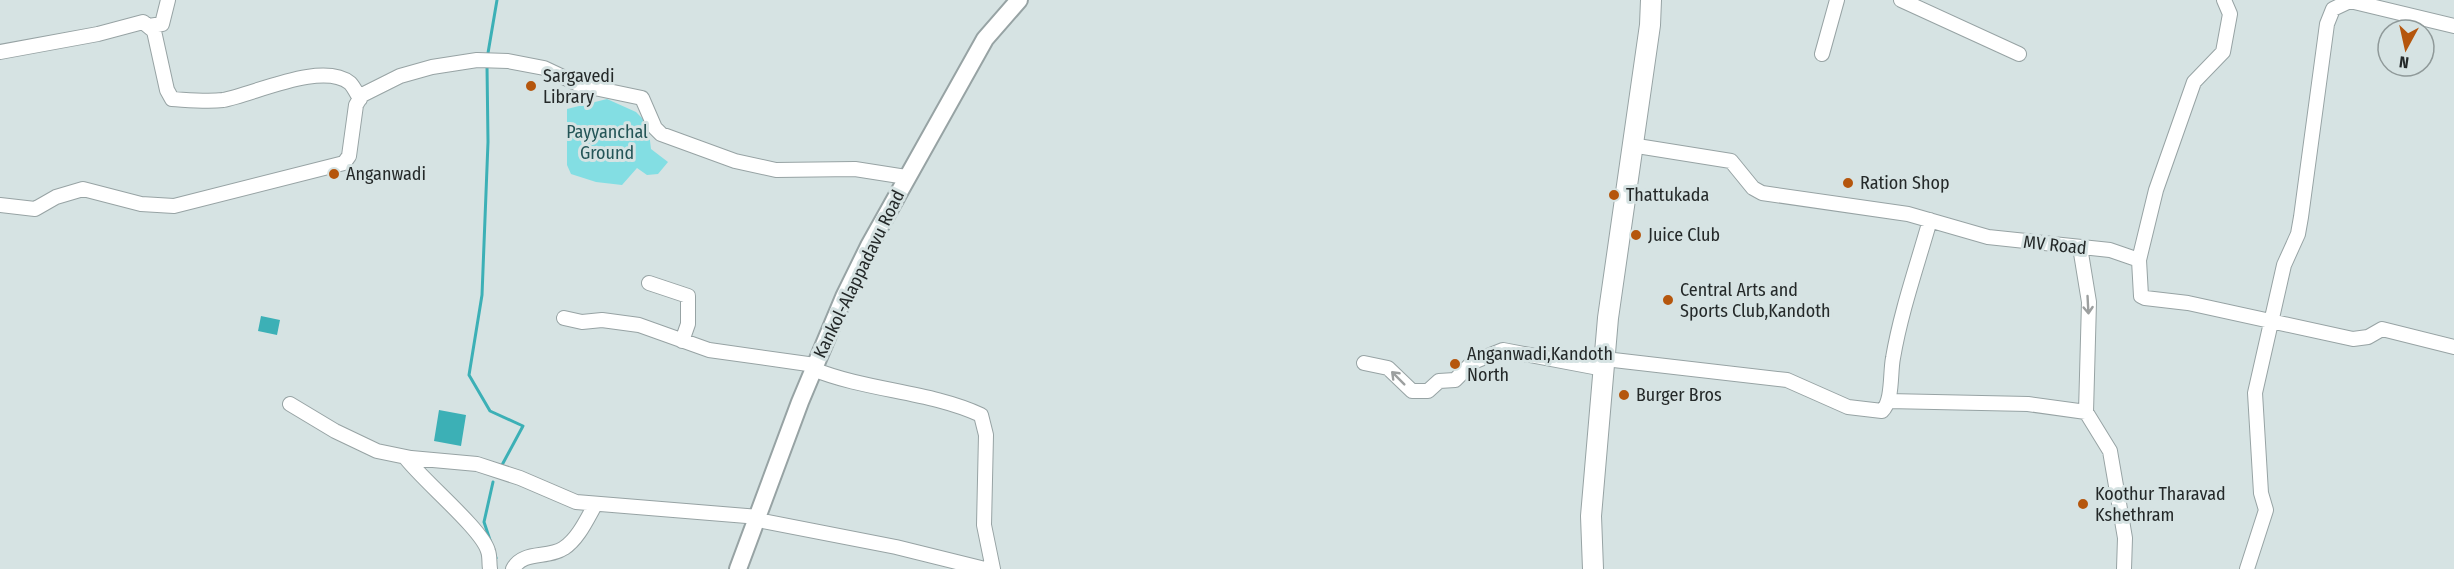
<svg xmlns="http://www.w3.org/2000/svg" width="2454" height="569" font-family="'Fira Sans Condensed',sans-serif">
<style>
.green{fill:#83dee3}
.water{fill:#3cb0b6}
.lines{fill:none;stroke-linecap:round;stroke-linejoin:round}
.stream{stroke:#3cb0b6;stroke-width:3}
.minor-casing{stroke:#97a3a4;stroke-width:16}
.major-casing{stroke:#97a3a4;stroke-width:20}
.highway-casing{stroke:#97a3a4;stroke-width:22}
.minor{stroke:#fff;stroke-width:14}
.major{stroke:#fff;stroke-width:16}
.highway{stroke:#fff;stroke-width:20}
.oneway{stroke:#9c9f9f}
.poi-dot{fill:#b5560d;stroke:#d6e3e3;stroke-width:2}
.labels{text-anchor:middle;stroke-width:6;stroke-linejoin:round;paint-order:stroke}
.poi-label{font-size:18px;fill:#242929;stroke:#d6e3e3;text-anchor:start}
.park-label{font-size:18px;fill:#245557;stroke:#d6e3e3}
.street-label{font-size:18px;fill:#242929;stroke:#d6e3e3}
</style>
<rect width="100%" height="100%" fill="#d6e3e3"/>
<!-- green -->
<path class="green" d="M607,99l29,13 12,12 3,25 17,13 -10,12 -11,1 -10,-7 -15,17 -26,-3 -25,-8 -4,-9v-56z"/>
<!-- water -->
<path class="water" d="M261,316l19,4 -3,15 -19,-4z
M439,410l27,5 -5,31 -27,-5z"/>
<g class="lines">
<!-- stream -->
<path class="stream" d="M488,53l9,-53
M487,66l1,76 -6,153 -13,80 21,36 33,15 -21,39
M493,482l-9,40 12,36"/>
<!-- minor casing -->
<g class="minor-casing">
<path id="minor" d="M1901,0l118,54
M149,26l13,-2 6,-24
M0,52l98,-18 45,-12 11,9 13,59 5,9c17,1 35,3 51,1 32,-6 99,-39 127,-17 4,4 7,11 10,16
M1822,54l15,-54
M1631,145l100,16 22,27 9,5 146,21 80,23 122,13 29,10 2,36 4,2 43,5 165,36 15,-2 14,-8 72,18
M0,205l35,4 21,-12 27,-8 58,15 33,2 170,-43 5,-7 7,-51 6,-10 38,-19 32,-9 45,-7 31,1 36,7 36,17 62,13 13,30 6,6 74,27 41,9 79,-1 51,8
M2080,247l9,55 -3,110 24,39 15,87 -1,31
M2139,260l17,-70 38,-108 29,-30 7,-38 -6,-14
M649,283l39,13v28l-6,17
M564,318l18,4 20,-2 37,5 70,25 106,15
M1605,359l182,21 61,27 34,4c11,-10 8,-38 11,-53 8,-47 24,-92 37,-138
M1364,363l24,5 24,23h16l11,-10 16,-1 18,-18 30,-12 101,19
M813,369c54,22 116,22 168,46l5,20 -2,90 9,44
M1888,401l140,3 58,8
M290,404l45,27 42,20 34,7 66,6 43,14 56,24 183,15
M405,457c18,24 77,72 83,94 2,5 1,12 2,18
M758,520l138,27 89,22
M513,569c10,-19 35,-10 51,-21 14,-9 23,-29 31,-43
M2247,569l19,-59 -5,-17 -6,-100 29,-128 14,-31 3,-17 26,-193 6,-15 17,-8 104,25"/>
</g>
<!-- major casing -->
<g class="major-casing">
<path id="major" d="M738,569l62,-167 44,-105 25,-51 116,-207 34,-39"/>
</g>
<!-- highway casing -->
<g class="highway-casing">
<path id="highway" d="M1593,569l-2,-53 17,-198 42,-293 1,-25"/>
</g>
<!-- minor -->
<use href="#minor" class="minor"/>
<!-- major -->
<use href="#major" class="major"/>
<!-- highway -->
<use href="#highway" class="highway"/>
</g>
<!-- one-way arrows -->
<defs><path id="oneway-shaft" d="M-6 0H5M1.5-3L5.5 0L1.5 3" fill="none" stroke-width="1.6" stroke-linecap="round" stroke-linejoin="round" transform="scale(1.5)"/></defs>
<g class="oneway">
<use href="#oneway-shaft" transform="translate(2088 305) rotate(87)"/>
<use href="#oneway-shaft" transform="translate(1398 378) rotate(-135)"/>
</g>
<!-- markers -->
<g class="poi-dot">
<circle cx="531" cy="86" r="6"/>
<circle cx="334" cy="174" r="6"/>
<circle cx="1848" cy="183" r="6"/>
<circle cx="1614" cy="195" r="6"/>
<circle cx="1636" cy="235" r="6"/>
<circle cx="1668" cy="300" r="6"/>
<circle cx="1455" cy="364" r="6"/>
<circle cx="1624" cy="395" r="6"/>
<circle cx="2083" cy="504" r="6"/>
</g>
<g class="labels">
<!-- poi labels -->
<g class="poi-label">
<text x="543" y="82">Sargavedi<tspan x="543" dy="21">Library</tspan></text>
<text x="346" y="180">Anganwadi</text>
<text x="1860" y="189">Ration Shop</text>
<text x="1626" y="201">Thattukada</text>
<text x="1648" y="241">Juice Club</text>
<text x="1680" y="296">Central Arts and<tspan x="1680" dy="21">Sports Club,Kandoth</tspan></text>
<text x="1467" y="360">Anganwadi,Kandoth<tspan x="1467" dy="21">North</tspan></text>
<text x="1636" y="401">Burger Bros</text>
<text x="2095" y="500">Koothur Tharavad<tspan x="2095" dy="21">Kshethram</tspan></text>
</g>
<!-- park labels -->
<g class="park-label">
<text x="607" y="138">Payyanchal<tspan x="607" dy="21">Ground</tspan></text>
</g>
<!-- street labels -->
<g class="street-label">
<text transform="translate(2055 245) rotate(6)" y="6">MV Road</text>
<text transform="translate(859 274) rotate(-64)" y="6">Kankol-Alappadavu Road</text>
</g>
</g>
<!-- north arrow -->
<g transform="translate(2406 48) rotate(188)"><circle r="28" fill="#d6e3e3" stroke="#8f9999" stroke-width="1.5"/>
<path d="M0-4.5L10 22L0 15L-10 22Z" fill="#b5560d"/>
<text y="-9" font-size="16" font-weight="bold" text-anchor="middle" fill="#242929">N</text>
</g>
</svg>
